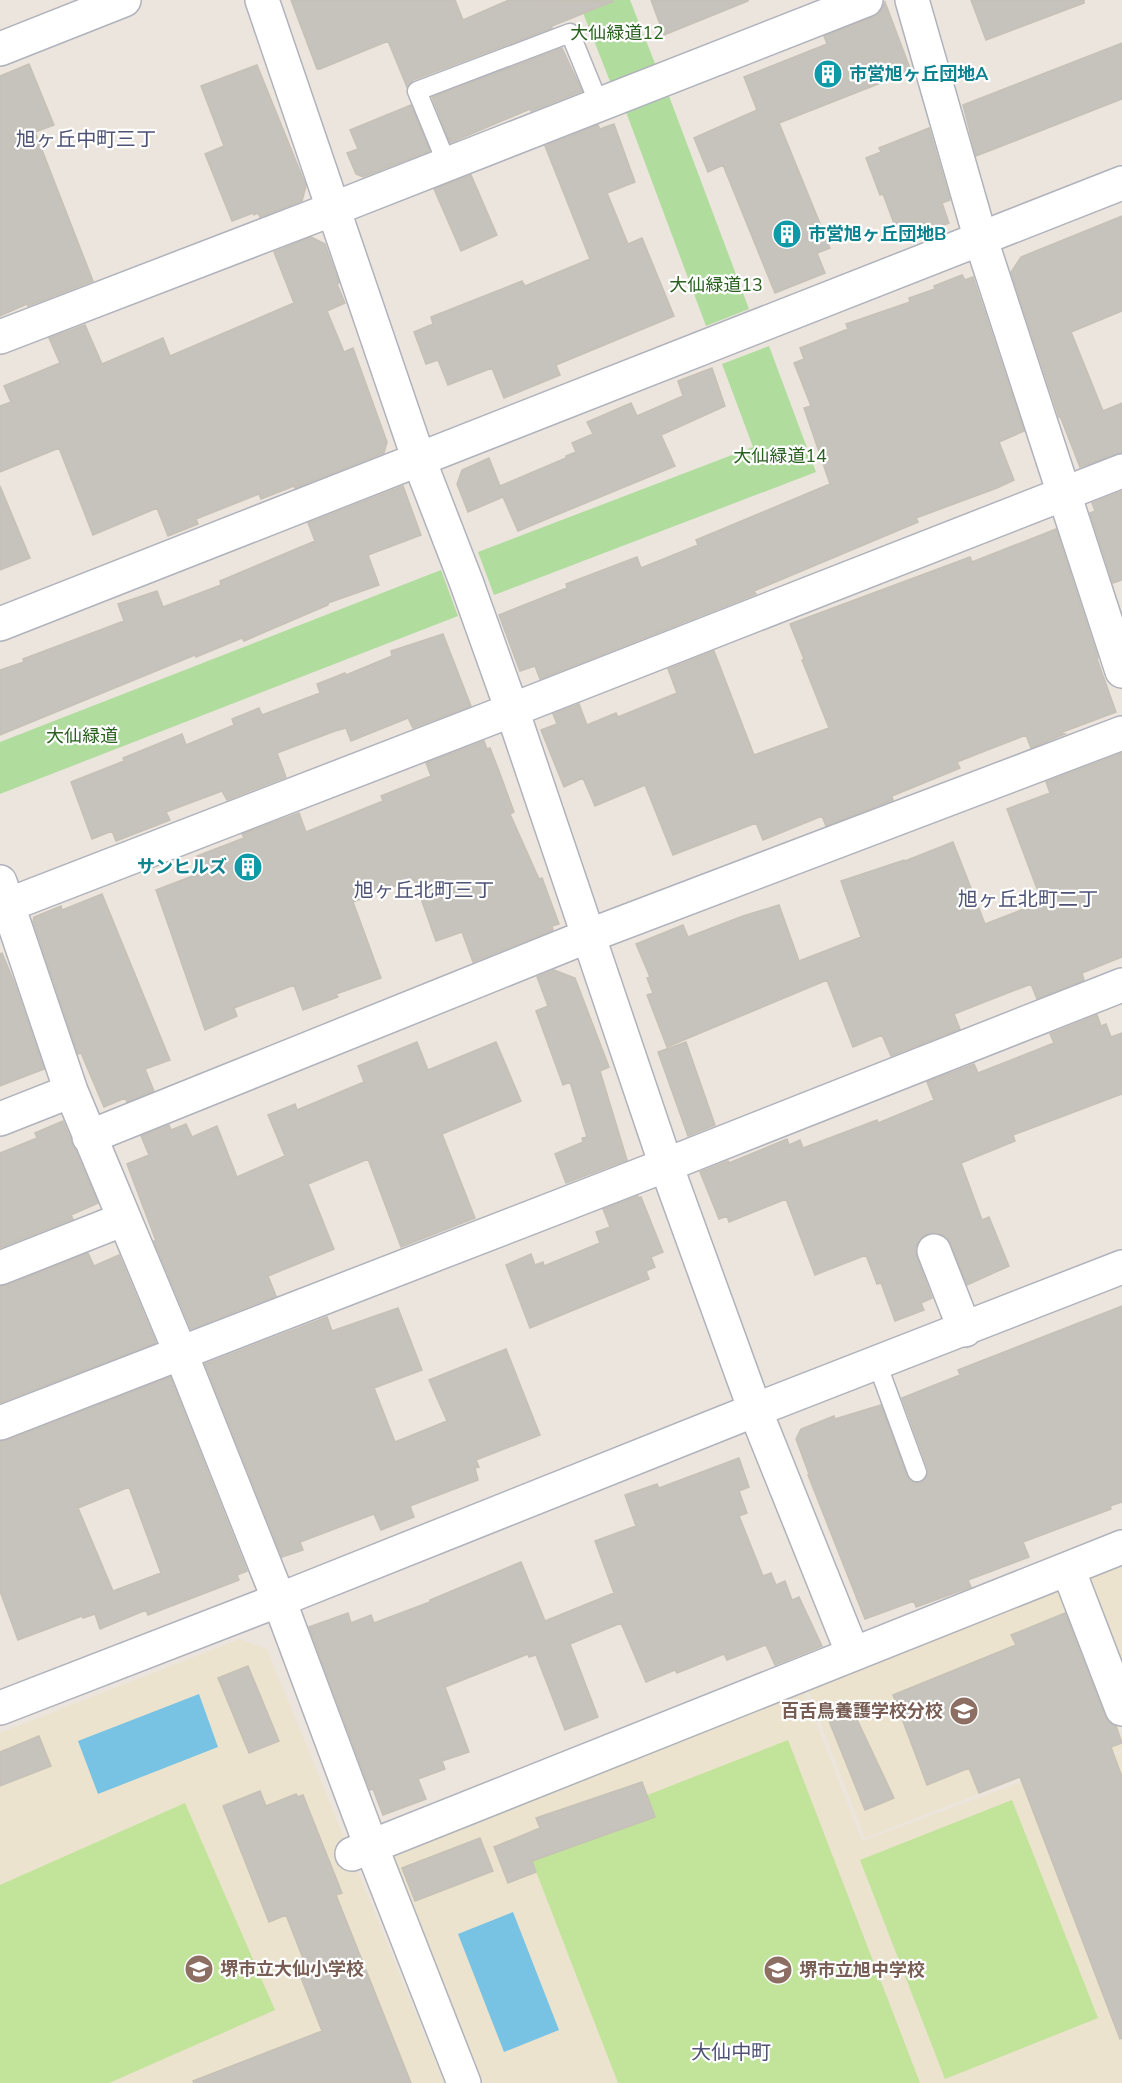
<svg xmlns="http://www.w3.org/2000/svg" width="1122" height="2083" font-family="'Nunito Sans','Noto Sans JP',sans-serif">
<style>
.education{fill:#ebe3cd}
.green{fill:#b0dd9d}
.pitch{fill:#c1e39a}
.water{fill:#78c3e4}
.building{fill:#c6c2bc;stroke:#c6c1b6;stroke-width:1.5;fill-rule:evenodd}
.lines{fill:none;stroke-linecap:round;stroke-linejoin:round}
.service-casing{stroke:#b0b2bc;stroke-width:21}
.minor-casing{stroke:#b0b2bc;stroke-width:36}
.service{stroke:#fff;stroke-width:18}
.minor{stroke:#fff;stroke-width:33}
.labels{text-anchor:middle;stroke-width:4.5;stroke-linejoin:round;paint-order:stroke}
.park-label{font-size:18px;fill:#2a6020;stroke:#fff}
.culture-label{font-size:18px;font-weight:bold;fill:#0d838f;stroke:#fff;text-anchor:start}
.education-label{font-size:18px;font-weight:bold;fill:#785e54;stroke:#fff;text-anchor:start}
.neighbourhood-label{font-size:20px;fill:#4e5376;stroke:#fff}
</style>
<rect width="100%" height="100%" fill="#ebe5dd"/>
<!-- education -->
<path class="education" d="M1122,1563v119l-36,-91 5,-16z
M1059,1589l8,5 55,143v13l-85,33 -5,-10 -167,65 -59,-153z
M240,1639l27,10 177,434h-444v-350z
M803,1689l59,152 170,-63 4,8 86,-33v330h-644l-88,-225 5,-12z"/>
<!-- green -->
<path class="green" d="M578,0h52l26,66 -45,18z
M669,96l80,213 -43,17 -80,-214z
M769,346l47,126 -322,123 -16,-43 275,-105 -31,-83z
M441,570l17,46 -458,178v-52z"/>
<!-- pitch -->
<path class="pitch" d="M788,1740l132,343h-302l-93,-240z
M1012,1800l86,218 -153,61 -85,-219z
M185,1803l90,207 -166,73h-109v-198z"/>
<!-- water -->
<path class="water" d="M199,1694l19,53 -120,47 -20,-53z
M513,1912l46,118 -55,22 -46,-118z"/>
<!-- building -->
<path class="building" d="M291,0h164l8,20 46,-20 105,1 -62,25v2l-139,52 -6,7 -19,-46 -68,28h-3z
M651,0h97v1l-84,34z
M971,0h113v3l-98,37z
M885,2l26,69 -132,52 51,125 -13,5 8,20 -50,20 -52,-128 -15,7 -14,-34 63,-28 -13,-33 83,-33 -3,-8 49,-19 8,-6z
M1122,43v56l-146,57 -13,-51z
M562,48l20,43 -51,20 -1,-2 -80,34 -18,-46z
M29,64l25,61 -19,7 58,149 -65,25 -1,-2 -27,12v-240z
M257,65l49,121 -4,15 -42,16 -2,-4 -4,2 -1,-2 -21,8 -27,-67 19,-8 -23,-60z
M411,105l19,46 -67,26 -7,-3 -9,-21 11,-4 -8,-19z
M614,124l21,58 -28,11 21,51 14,-6 32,78 -118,49 4,10 -56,23 -12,-30 -44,17 -10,-25 -12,4 -12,-32 19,-8 -2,-7 91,-36 3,5 65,-27 -45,-113 53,-21 2,4z
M929,128l21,72 -8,3 7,20 -48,19 -18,-48 -3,1 -14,-37 15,-6 -2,-4z
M471,175l26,60 -36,16 -27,-62z
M1122,216v95l-51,21 32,79 19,-8v50l-42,14 -20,-51 -1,1 -48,-145 10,-15z
M311,237l14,7 14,39 -2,1 8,19 -18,8 17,41 9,-4 34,94 -3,11 -89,35 -1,-2 -33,13 -2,-5 -63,25 2,5 -30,12 -11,-28 -64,27 -34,-87 -59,24v-66l11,-4 -7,-16 56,-23 -11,-25 36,-13 17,39 61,-26 7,18 124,-53 -20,-51z
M962,275l3,5 8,-3 51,154 -25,11 15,38 -17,8 -81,30 2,4 -164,69 2,3 -10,4 -206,81 -5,-13 -15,5 -21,-56 68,-27 -1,-4 71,-27 4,11 57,-23 -2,-5 134,-56 -26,-76 7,-2 -17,-43 10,-4 -4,-11 48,-19 -2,-5 64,-22 -1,-4 26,-9 -1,-3z
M712,368l13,38 -64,29 14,31 -157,65 -15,-34 -35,15 -11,-28 5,-14 27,-12 11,28 66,-28v-2l10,-4 -4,-9 21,-9 -6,-12 44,-19 6,13 46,-20 -5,-15z
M0,486l30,72 -30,12z
M403,486l18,49 -53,20 11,30 -51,18v2l-84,36 -2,-3 -46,19 -1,-2 -195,80v-65l24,-8 -1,-3 101,-38 -6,-17 39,-13 6,16 58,-22 -1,-4 95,-40 -7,-18z
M1122,491v89l-9,3 -23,-70 5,-2 -3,-8z
M1056,529l42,129 -1,1 19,53 -56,21 5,1 -34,14 -5,-13 -36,14 -33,13 3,6 -68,28 1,4 -67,26 -4,-10 -59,24 -7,-17 -83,32 -28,-70 -50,21 -12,-28 -19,9 -23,-57 16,-6 -4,-10 26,-10 8,21 29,-12 2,4 59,-24 -9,-24 46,-18 40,104 75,-27 -27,-68 2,-1 -14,-35 180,-67 2,5z
M443,634l28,72 -58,22 -5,-10 -57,23 -5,-13 -11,3 -58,22 9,24 -59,23 -5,-9 -56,21 4,8 -54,21 -4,-10 -20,8 -21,-57 53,-21 -1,-3 59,-24 4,11 48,-20 -2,-6 27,-11 3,7 58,-22 -3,-9 28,-11 1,2 46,-19 -1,-5z
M484,741l3,8 3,-1 9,23 15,41 -4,2 29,65 3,-1 17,46 -7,2 1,4 -80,32 -11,-30 -26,9 -22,-62 -61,23 28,76 -45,16 2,3 -35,13 -9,-25 -60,23 3,8 -32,14 -49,-140 47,-18 -6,-16 47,-18 -2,-4 57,-21 7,19 77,-31 -2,-5 50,-20 -5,-13z
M1122,753v204l-40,16 2,7 -47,19 -6,-15 -77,30 6,15 -69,27 -9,-21 -29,12 -26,-67 -160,67 -20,-52 6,-2 -6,-15 3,-1 -14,-33 47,-19 5,12 55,-21 36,-11 20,56 62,-24 -20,-56 63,-21 1,1 48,-19 32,82 57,-22 -35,-93 43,-16 -4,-11z
M102,894l68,166 -25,9 9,22 -27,11 -2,-4 -21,9 -23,-54 -3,1 -45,-133 1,-4 27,-11 1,4z
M2,953l12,29 30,87 -44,17v-132z
M554,970l21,8 34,89 -9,4 27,89 -61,23 -11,-29 28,-12 -1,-4 5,-1 -17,-55 -7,3 -27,-74 12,-5 -11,-29z
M1097,1015l4,11 5,-2 5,13 11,-4v61l-109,41 2,6 -54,22 21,57 7,-3 20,49 -42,19 -16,-41 -5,-7 -10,-5 -9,2 -8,6 -4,9 2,9 15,40 -11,5 3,7 -29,11 -14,-38 -4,1 -11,-29 -51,20 -29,-76 -57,23 -2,-6 -8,3 -19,-47 28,-11 1,2 58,-24 2,6 11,-5 3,8 74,-28 1,3 56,-23 -7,-18 47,-18 4,9 76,-30 -4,-9z
M417,1042l11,28 68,-28 25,59 -79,33 33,84 -74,29 -33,-88 -60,25 26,65 -66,27 8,20 -85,33 -37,-88h2l-29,-77 22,-9 -8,-19 28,-11 2,5 15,-6 6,13 25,-11 20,51 48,-21 -17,-41 27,-11 2,6 67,-28 -6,-16z
M686,1042l29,83 -27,11 -30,-84z
M63,1121l35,82 -27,12 2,4 -73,29v-95l37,-15 -2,-5z
M638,1196l1,2 2,-1 22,55 -12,5 4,10 -9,4 3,8 -119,49 -24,-63 25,-11 4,11 8,-3 1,4 56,-23 -4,-11 14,-5 -7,-18z
M88,1253l6,13 25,-11 37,88 -156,60v-117l7,-1z
M1122,1306v196l-12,4 1,3 -88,33 6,15 -61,23 3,7 -55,20 -2,-6 -49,18 -57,-144 1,-1 -13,-35 5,-10 33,-13 1,3 46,-14 26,71 8,7 6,-1 7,-8v-5l-26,-71 58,-23 -2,-5z
M398,1308l24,62 -48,18 21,54 52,-21 -18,-41 77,-31 34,86 -64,25 3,7 -4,1 3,12 -68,26 4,11 -33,13 -7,-16 -74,28 3,8 -21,7 -77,-193 122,-47 5,14z
M170,1377l77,194 -10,4 2,5 -91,35 -2,-5 -46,19 -5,-15 -12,4 -1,-2 -64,24 -18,-49v-150l7,-1zM129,1487l32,86 -48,18 -35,-83z
M739,1458l10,29 -10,4 8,22 -8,3 24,60 8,-3 5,12 9,-4 7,19 7,-3 23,49 -47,19 -9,-20 -39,15 -3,-6 -47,19 -2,-3 -29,12 -25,-59 -51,21 28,73 -33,13 -29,-75 -7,2 -1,-3 -83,33 24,65 -27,9 3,8 -27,10 8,20 -43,16 -10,-26 -3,1 -61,-163 39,-14 3,10 20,-8 3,8 56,-21v-2l91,-38 24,59 69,-28 -19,-52 41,-15 -11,-31 32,-11 2,4z
M1065,1613l40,103 5,7 6,3 6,17 -11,4 11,30v261l-2,1 -100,-262 -41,16 -10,-25 -42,17 -34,-90 123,-50 -5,-10z
M248,1666l31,75 -30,12 -31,-75z
M853,1711l41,87 -29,12 -36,-89z
M39,1736l12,30 -51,20v-34z
M642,1782l13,35 -123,44 4,11 -28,11 -14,-36 46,-19 -4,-10z
M260,1791l6,15 30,-12 2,3 5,-2 39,98 -6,2 75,188h-217l-1,-2 129,-50 -24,-61 8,-4 -20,-51 -17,7 -46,-116z
M480,1838l13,33 -78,30 -13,-33z"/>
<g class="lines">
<!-- service casing -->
<g class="service-casing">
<path id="service" d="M447,164l-30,-73 153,-58 29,71
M877,1363l40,109"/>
</g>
<!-- minor casing -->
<g class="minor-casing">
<path id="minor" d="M262,0l157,460 48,124 45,126 154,455 89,245 98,244
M912,0l69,240 141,431
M0,49l124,-49
M0,337l333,-128 533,-209
M0,624l1122,-441
M0,882l71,209 110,263 98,246 92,246 93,237
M0,908l512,-198 610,-239
M0,1119l71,-28
M89,1137l499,-201 534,-203
M934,1251l31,79
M0,1268l124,-49
M0,1423l666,-258 456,-180
M1068,1569l54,140
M0,1708l279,-108 476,-190 367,-143
M352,1854l770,-307"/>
</g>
<!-- service -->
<use href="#service" class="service"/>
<!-- minor -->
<use href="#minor" class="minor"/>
</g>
<!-- icons -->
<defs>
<g id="building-disc" transform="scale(1.5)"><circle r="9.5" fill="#0f9aa8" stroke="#fff"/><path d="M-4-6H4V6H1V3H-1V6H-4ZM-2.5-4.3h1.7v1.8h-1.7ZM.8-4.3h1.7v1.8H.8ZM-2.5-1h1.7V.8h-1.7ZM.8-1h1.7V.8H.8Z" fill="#fff"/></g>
<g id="school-disc" transform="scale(1.5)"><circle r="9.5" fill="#8d6e63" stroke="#fff"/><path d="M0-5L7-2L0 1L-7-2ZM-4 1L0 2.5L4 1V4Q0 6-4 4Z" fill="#fff"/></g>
</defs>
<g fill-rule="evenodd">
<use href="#building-disc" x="828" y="74"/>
<use href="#building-disc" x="787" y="234"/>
<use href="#building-disc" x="248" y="867"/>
<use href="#school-disc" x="964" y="1711"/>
<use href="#school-disc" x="199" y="1969"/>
<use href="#school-disc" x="778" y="1970"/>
</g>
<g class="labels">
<!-- park labels -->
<g class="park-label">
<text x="617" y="39">大仙緑道12</text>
<text x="716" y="291">大仙緑道13</text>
<text x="780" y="462">大仙緑道14</text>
<text x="82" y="742">大仙緑道</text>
</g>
<!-- culture labels -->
<g class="culture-label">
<text x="849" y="80">市営旭ヶ丘団地A</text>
<text x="808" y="240">市営旭ヶ丘団地B</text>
<text x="227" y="873" text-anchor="end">サンヒルズ</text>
</g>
<!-- education labels -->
<g class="education-label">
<text x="943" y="1717" text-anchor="end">百舌鳥養護学校分校</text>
<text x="220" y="1975">堺市立大仙小学校</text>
<text x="799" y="1976">堺市立旭中学校</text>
</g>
<!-- neighbourhood labels -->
<g class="neighbourhood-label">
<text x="86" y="146">旭ヶ丘中町三丁</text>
<text x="424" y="897">旭ヶ丘北町三丁</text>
<text x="1028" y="906">旭ヶ丘北町二丁</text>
<text x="731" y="2059">大仙中町</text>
</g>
</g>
</svg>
